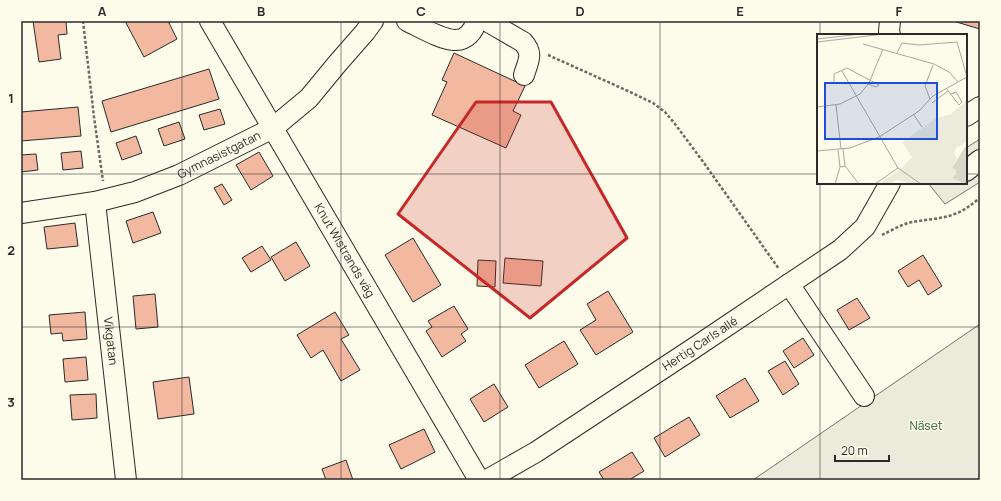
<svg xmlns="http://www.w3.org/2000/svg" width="1001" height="501" font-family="Manrope,sans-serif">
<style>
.green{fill:#ecebdb;stroke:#74746e}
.parking{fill:#eceadb;stroke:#74746e}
.building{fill:#f2b8a0;stroke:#2b2b2b}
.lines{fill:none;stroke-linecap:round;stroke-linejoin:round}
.minor-casing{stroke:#2b2b2b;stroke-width:22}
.path{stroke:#6a6964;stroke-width:2.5;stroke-dasharray:3 2;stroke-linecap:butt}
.minor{stroke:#fdfbea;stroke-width:20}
.marked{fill:#c62828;fill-opacity:0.2;stroke:#c62828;stroke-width:3;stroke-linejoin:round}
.grid{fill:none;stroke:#2b2b2b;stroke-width:1;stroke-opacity:0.55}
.labels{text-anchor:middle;stroke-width:3;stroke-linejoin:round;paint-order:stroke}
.street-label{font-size:12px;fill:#2b2b2b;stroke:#fdfbea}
.park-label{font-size:12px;fill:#34623c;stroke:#fdfbea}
.inset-road{fill:none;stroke:#a9a89e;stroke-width:1}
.view{fill:#1d4ed8;fill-opacity:0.15;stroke:#1d4ed8;stroke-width:2}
.inset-edge{fill:none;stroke:#2b2b2b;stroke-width:2}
.neatline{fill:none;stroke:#2b2b2b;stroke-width:1.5}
.grid-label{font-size:13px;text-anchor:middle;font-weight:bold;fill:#2b2b2b}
</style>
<rect width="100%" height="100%" fill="#fdfbea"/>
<!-- green -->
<path class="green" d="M980,324v156h-227z"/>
<!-- parking -->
<path class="parking" d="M980,139v43l-35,22 -17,-21h38v-35z"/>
<!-- building -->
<path class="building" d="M33,21h33l1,13 -9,1 3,24 -22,3z
M125,21h43l9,18 -33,18z
M953,21h27v8z
M454,53l71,33 -12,25 8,4 -15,33 -74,-33 15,-33 -5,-2z
M209,69l10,30 -108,33 -9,-31z
M78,107l3,29 -60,5v-29z
M220,109l5,15 -21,6 -5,-15z
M179,122l6,17 -21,7 -6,-17z
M136,136l6,17 -20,7 -6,-17z
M81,151l2,17 -20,2 -2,-17z
M259,152l14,24 -22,14 -15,-25z
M36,154l2,16 -17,2v-17z
M222,184l10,16 -8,5 -10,-17z
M153,212l8,21 -28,10 -7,-22z
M75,223l3,23 -31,3 -3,-22z
M413,238l28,47 -28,17 -28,-47z
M296,242l14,24 -25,15 -14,-24z
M262,246l9,14 -20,12 -9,-14z
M923,255l19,31 -14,9 -9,-15 -11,7 -10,-16z
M505,258l38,3 -2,25 -38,-3z
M478,260l18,1 -1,26 -18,-1z
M608,291l25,41 -37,23 -16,-25 16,-10 -9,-16z
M155,294l3,33 -22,2 -3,-33z
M857,298l13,20 -21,12 -12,-20z
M454,306l14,23 -7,5 5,7 -24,16 -16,-26 6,-4 -4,-6z
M85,312l2,27 -24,2 -1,-8 -11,1 -2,-19z
M335,312l14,23 -8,4 19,31 -19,11 -18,-31 -12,8 -14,-23z
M803,338l11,17 -20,13 -11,-17z
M564,341l14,23 -39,24 -14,-23z
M86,357l2,23 -23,2 -2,-23z
M785,361l14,23 -16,11 -15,-24z
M189,377l5,37 -36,5 -5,-37z
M745,378l14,23 -29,17 -14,-22z
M494,384l14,23 -24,15 -14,-23z
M96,394l1,24 -25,2 -2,-25z
M689,417l11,18 -35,22 -11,-19z
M424,429l11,23 -34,17 -12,-24z
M632,452l12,19 -15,9h-25l-5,-8z
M346,460l7,20h-27l-4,-11z"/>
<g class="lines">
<!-- minor casing -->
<g class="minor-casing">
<g id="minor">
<path id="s1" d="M210,21l269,459"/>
<path d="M407,21c13,6 33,18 47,19 12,1 20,-9 22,-19"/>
<path d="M487,21l36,21c11,12 5,19 1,33"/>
<path d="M890,35l-1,-4 1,-10"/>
<path d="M966,116l14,-9"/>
<path d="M966,171l14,-11"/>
<path id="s2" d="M95,202l31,278"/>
<path id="s3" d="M21,213l74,-11 40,-10 44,-17 94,-47 36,-30 28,-34 28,-32 8,-11"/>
<path d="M789,284l75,112"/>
<path id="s4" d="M487,480l49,-28 158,-104 146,-98 25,-23 25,-44"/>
</g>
</g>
<!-- path -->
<path class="path" d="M83,21l11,96 9,64
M548,55l80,36 25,12 12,9 10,12 29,39 75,106
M882,235c8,-4 17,-9 26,-12 16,-4 33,-3 49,-10 8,-3 15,-9 23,-15"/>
<!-- minor -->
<use href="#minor" class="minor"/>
</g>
<!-- marked area -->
<path class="marked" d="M476,102h75l76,136 -97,80 -132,-104z"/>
<!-- grid -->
<path class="grid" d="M182,21v459M341,21v459M500,21v459M660,21v459M820,21v14M21,174h797M966,174h14M820,183v297M21,327h959"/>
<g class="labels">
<!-- street labels -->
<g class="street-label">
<text dy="4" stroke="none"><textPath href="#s3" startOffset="208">Gymnasistgatan</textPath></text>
<text dy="4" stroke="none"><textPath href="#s1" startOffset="266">Knut Wistrands väg</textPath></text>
<text dy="4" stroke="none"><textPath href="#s2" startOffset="140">Vikgatan</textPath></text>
<text dy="4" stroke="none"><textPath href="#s4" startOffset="253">Hertig Carls allé</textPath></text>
</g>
<!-- park labels -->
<g class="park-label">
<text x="926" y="430">Näset</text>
</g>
</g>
<!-- overview -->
<g transform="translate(817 34)">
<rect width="150" height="150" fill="#fdfbea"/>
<path d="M150,66v42l-11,6 -2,5 3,5 -5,10 4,2v4l-3,4 13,6h-54l-15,-4 -7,4h-12l21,-13 13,-14 -10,-15 33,-23 16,-5z" fill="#ecebdb"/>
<path d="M150,110v40h-1l-14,-6 4,-4v-4l-4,-2z" fill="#d8d7c9"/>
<path class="inset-road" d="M0,5l44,-5M0,8l68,-8M46,10l71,20 15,8 9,10M25,37l56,97 23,16M17,49v-9l13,-6 32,17 -3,2 -8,-3M129,54l13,17 3,-3 -6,-10 -5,2M113,65l-5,-13 8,-21M115,69l16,-12M19,71l5,44M0,73l23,-3 20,-10 9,-11 14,-34M97,81l8,12M21,116l2,17 5,-1 -2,-17M0,117l33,-3 29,-11 40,-26 14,-15 34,-19 -10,-35 -38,3 -17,-2 -5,10M28,132l14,18M18,150l5,-17M58,150l23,-16"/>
<path class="view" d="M8,49h112v56h-112z"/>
<rect width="150" height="150" class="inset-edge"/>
</g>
<!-- border -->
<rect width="1001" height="501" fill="none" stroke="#fdfbea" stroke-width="44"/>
<!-- scale -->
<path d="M835 455v6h54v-6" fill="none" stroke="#2b2b2b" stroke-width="2"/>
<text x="841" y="455" font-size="12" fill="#2b2b2b" stroke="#fdfbea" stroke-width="3" paint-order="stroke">20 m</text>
<rect x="22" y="22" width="957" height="457" class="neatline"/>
<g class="grid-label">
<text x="102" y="16">A</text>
<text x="261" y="16">B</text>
<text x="421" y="16">C</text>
<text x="580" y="16">D</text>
<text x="740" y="16">E</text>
<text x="899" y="16">F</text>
<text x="11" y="103">1</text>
<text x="11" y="255">2</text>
<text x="11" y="407">3</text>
</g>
</svg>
